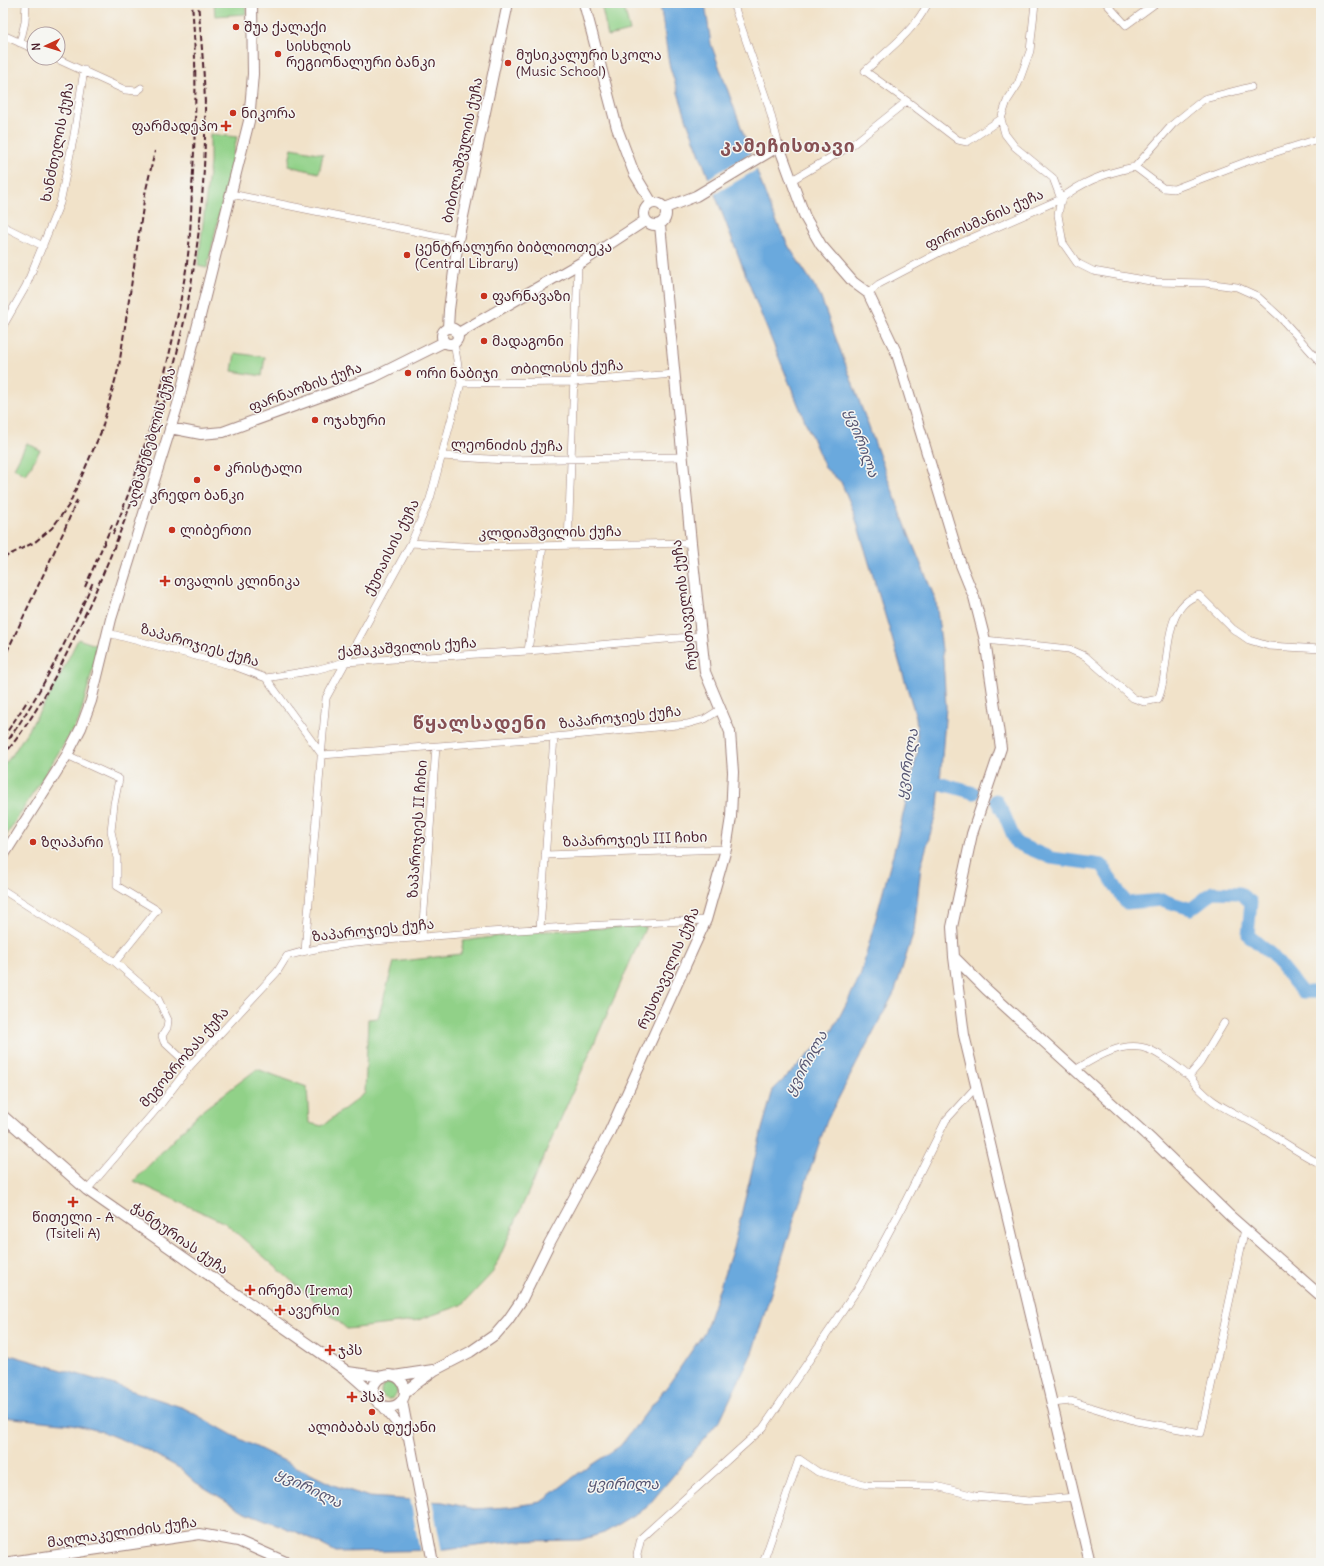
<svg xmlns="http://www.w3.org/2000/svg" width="1324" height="1566" font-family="Delius,'Noto Sans Georgian',sans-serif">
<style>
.green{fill:#91d188;stroke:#6e785a}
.water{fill:#6ba9dd;stroke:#5a6484}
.pier{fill:#f1e2c9}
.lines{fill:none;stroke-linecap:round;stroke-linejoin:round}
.river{stroke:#6ba9dd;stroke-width:13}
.street-casing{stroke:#9e807a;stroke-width:8}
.secondary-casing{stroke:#9e807a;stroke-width:12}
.street{stroke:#fff;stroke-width:7}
.secondary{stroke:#fff;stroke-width:10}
.rail{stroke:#4a1f2b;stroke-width:2;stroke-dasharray:6 3;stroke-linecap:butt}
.poi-dot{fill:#c8321e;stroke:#f6f6f2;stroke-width:1.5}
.labels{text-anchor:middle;stroke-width:3;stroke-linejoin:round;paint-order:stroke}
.poi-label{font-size:14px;fill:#4a1f2b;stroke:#f6f6f2;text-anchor:start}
.street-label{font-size:14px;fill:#4a1f2b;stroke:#f6f6f2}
.water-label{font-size:15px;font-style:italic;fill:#575672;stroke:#f6f6f2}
.district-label{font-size:18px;font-weight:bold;letter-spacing:1px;fill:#875054;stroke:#f6f6f2}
</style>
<rect width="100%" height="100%" fill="#f6f6f2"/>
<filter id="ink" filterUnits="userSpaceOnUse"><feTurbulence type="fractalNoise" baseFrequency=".025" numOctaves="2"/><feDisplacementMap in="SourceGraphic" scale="8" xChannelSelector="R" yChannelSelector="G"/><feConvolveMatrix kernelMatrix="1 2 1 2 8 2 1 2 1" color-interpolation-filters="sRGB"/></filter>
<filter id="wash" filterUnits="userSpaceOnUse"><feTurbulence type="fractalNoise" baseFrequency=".012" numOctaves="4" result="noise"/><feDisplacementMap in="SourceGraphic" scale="16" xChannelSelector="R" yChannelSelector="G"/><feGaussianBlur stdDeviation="0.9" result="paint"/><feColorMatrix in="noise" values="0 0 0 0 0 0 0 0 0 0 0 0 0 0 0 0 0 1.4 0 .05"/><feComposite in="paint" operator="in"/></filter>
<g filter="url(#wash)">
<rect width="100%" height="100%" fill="#f1e2c9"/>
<!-- green -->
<path class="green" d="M214,3h31l1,11 -31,2z
M606,3h17l7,28 -22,5 -7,-32z
M210,134l27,3 -30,131 -9,-2 12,-103z
M292,148l31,6 -4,19 -31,-7z
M235,353l30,4 -3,19 -30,-5z
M27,443l13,7 -14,25 -12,-7z
M78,639l21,7 -20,74 -76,121v-75l10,-12 39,-62z
M646,926l-153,346 -31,33 -47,16 -68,8 -122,-106 -91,-42 65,-68 58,-44 50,18 2,36 13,3 43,-33 3,-74 10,-1 16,-56 67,-8 2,-13 66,-9z
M381 1391a8 8 0 1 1 16 0a8 8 0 1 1-16 0Z"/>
<!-- water -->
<path class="water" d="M660,3h45l6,41 60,166 18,37 30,46 90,242 27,66 7,57 3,49 -8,100 -17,59 -7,65 -19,60 -68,129 -21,62 -54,171 -32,67 -74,88 -42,25 -24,7 -64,1 -71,9 -109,2 -33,-17 -60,-24 -48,-29 -14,-13 -38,-21 -43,-17 -28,-7 -69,-7v-64l112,32 69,23 52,29 97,48 36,12 74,5 32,7 33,-2 33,-5 38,-29 41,-27 49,-62 36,-53 28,-83 29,-119 11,-39 59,-59 28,-54 38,-141 20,-86 -2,-33 -63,-207 -12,-28 -16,-14 -20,-47 -47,-114 -71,-186 -18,-57z"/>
<!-- pier -->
<path class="pier" d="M752,153l6,16 -45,26 -6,-16z
M410,1498l22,2 10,52 -22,1z"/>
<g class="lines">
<!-- river -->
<path class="river" d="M924,779l50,14
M996,800l8,14 12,29 35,15 51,7 24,38 36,-3 29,9 22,-17 26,1 12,9 -3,33 24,20 30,37h19"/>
</g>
</g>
<g filter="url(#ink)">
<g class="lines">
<!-- street casing -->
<g class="street-casing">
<path id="street" d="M733,3l35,101 11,42
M1035,3l-5,48 -12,33 -11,17 -6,18 4,15 10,13 38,31 8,21 -3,16 5,28 14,20 16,8 63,11 49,1 32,4 20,9 23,21 41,46
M1106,3l20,22 30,-22
M3,35l31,14
M20,43l5,-21 1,-19
M55,58l70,32 12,1 4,-3
M907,101l-42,-30c22,-20 50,-41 63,-68
M1135,167l38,-43 31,-25 47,-12
M792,180l60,-35 55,-44 51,39 9,2 34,-23
M231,194l227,46
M3,226l40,20
M868,293l11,-9 63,-33 119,-52c20,-17 48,-27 74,-32l28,21 11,1 74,-28 73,-23
M3,326l23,-40 34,-83 14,-68 10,-65
M461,383l112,-1 101,-8
M442,456l62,4 178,-3
M411,543l66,4 214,-4
M568,545l10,-281
M108,633l126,33 32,12 56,77 232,-18 133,-13 18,-5 16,-10
M985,640l84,9 16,7 48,42 11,4 14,-3c14,-30 1,-92 41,-104l34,34 16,11 20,6 52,3
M528,651l15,-105
M266,678l49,-8 30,-8 183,-11 173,-15
M67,755l52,24 -5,25 -3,27 6,27v28l40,24 -42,52
M545,855l181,-6
M3,890l112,72 43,37 10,21 -1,8 -5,8 2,6 26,24
M540,928l14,-191
M422,937l14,-190
M305,951l21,-253 85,-155 19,-44 31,-116 -7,-40
M1075,1070c21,-13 50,-31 75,-20 14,6 27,17 39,26l11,-13 24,-40
M1189,1076c23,32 44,34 74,53 19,12 37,25 58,35
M87,1190l73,-85 30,-39 87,-94 10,-16c47,-14 98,-15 147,-20 91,-7 181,-12 272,-16
M1053,1403l18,-2 65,20 65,12 44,-204
M639,1563l-2,-8 4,-17 122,-110 98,-144 44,-82 41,-82 30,-33
M763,1563l36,-104 19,13 49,13 69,1 39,10 54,5 46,-4"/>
</g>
<!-- secondary casing -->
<g class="secondary-casing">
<path id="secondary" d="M584,3l33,125 17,45 18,30
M644 214a11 11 0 1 1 22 0a11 11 0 1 1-22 0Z
M665,208l31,-12 83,-50 26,71 16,28 32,37 15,11 29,61 64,211 13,32 11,43 16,108 -29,86 -20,93 2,30 10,78 126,528
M448,328l1,-18 9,-70 50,-237
M442 336a8 8 0 1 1 16 0a8 8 0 1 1-16 0Z
M457,334l125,-72 64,-42
M170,428l31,6 22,-2 151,-55 70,-35
M3,856l64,-101 14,-27 10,-27 20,-82 67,-215 71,-283 4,-47 -1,-71
M954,957l32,32 166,151 78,76 91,80
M3,1116l84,74 261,182 26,23
M348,1372l35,5
M373 1391a16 16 0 1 1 32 0a16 16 0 1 1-32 0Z
M394,1376l39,-6
M405,1392l30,-22 35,-18 26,-18 12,-14 13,-19 28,-57 60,-111 97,-213 20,-71 5,-32 2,-45 -3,-40 -25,-60 -14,-129 -31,-318
M402,1401l31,162
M383,1406l24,29
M3,1563l197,-29 38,7 50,22"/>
</g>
<!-- street -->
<use href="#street" class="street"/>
<!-- secondary -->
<use href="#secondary" class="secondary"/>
<!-- rail -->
<path class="rail" d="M113,534c33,-82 56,-166 71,-253 6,-30 7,-63 8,-93 4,-62 5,-123 0,-185
M3,558l32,-16 17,-14 17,-23 32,-73 18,-66 26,-172 10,-43
M85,587l27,-62
M3,660l60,-127 14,-33
M3,738l25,-38
M9,739c34,-49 60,-103 84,-157
M3,756c41,-49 67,-108 93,-166 63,-144 107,-297 109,-455 1,-45 -3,-88 -7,-132"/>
</g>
</g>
<!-- markers -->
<g class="poi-dot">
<circle cx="236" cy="27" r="4"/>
<circle cx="278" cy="54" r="4"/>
<circle cx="508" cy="63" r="4"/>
<circle cx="233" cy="113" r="4"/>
<path d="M224 120h4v4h4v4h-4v4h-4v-4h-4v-4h4z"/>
<circle cx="407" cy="255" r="4"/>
<circle cx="484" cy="296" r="4"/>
<circle cx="484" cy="341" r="4"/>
<circle cx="408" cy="373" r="4"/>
<circle cx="315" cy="420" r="4"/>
<circle cx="217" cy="468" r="4"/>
<circle cx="197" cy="480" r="4"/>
<circle cx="172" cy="530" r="4"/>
<path d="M163 575h4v4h4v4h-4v4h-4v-4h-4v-4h4z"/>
<circle cx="33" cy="842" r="4"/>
<path d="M71 1196h4v4h4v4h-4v4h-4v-4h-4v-4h4z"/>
<path d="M248 1284h4v4h4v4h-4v4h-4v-4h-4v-4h4z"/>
<path d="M278 1304h4v4h4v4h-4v4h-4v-4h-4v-4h4z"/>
<path d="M328 1344h4v4h4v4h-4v4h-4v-4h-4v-4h4z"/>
<path d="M350 1391h4v4h4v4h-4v4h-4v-4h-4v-4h4z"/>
<circle cx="372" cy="1412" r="4"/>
</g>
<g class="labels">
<!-- poi labels -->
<g class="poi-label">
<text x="244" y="32">შუა ქალაქი</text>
<text x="286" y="51">სისხლის<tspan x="286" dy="16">რეგიონალური ბანკი</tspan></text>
<text x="516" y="60">მუსიკალური სკოლა<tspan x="516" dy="16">(Music School)</tspan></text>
<text x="241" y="118">ნიკორა</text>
<text x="218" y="131" text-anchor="end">ფარმადეპო</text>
<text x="415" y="252">ცენტრალური ბიბლიოთეკა<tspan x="415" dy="16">(Central Library)</tspan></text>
<text x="492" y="301">ფარნავაზი</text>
<text x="492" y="346">მადაგონი</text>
<text x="416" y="378">ორი ნაბიჯი</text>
<text x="323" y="425">ოჯახური</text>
<text x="225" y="473">კრისტალი</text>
<text x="197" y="500" text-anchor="middle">კრედო ბანკი</text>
<text x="180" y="535">ლიბერთი</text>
<text x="174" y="586">თვალის კლინიკა</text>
<text x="41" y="847">ზღაპარი</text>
<text x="73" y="1222" text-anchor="middle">წითელი - A<tspan x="73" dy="16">(Tsiteli A)</tspan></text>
<text x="258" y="1295">ირემა (Irema)</text>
<text x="288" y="1315">ავერსი</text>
<text x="338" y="1355">ჯპს</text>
<text x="360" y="1402">პსპ</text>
<text x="372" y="1432" text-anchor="middle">ალიბაბას დუქანი</text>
</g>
<!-- street labels -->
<g class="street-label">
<text transform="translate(57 142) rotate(-79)" y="5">ხანძთელის ქუჩა</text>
<text transform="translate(462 150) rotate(-78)" y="5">ბიბილაშვულის ქუჩა</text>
<text transform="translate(984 219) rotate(-24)" y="5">ფიროსმანის ქუჩა</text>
<text transform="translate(567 367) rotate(-2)" y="5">თბილისის ქუჩა</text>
<text transform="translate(305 387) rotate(-20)" y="5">ფარნაოზის ქუჩა</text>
<text transform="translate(151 437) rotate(-74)" y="5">აღმაშენებლის ქუჩა</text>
<text transform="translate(507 445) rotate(1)" y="5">ლეონიძის ქუჩა</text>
<text transform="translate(550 532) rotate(-1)" y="5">კლდიაშვილის ქუჩა</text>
<text transform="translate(391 547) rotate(-63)" y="5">ქუთაისის ქუჩა</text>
<text transform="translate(684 605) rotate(-97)" y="5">რუსთაველის ქუჩა</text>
<text transform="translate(200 645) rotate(16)" y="5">ზაპაროჯიეს ქუჩა</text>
<text transform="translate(407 647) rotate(-4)" y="5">ქაშაკაშვილის ქუჩა</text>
<text transform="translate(620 717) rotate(-6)" y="5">ზაპაროჯიეს ქუჩა</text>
<text transform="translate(417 829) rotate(-86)" y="5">ზაპაროჯიეს II ჩიხი</text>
<text transform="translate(635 839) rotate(-2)" y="5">ზაპაროჯიეს III ჩიხი</text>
<text transform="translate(373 930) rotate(-6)" y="5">ზაპაროჯიეს ქუჩა</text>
<text transform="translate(668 968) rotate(-66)" y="5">რუსთაველის ქუჩა</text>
<text transform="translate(184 1057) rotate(-49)" y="5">მეგობრობას ქუჩა</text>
<text transform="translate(180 1238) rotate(35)" y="5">ჭანტურიას ქუჩა</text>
<text transform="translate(122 1532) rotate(-8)" y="5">მაღლაკელიძის ქუჩა</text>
</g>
<!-- water labels -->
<g class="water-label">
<text transform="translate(862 443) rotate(70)" y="5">ყვირილა</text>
<text transform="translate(907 764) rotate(-80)" y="5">ყვირილა</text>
<text transform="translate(806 1063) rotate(-61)" y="5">ყვირილა</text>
<text x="623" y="1489">ყვირილა</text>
<text transform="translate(309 1488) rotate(26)" y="5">ყვირილა</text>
</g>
<!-- district labels -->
<g class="district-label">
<text x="788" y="152">კამეჩისთავი</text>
<text x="480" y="729">წყალსადენი</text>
</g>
</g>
<!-- margin -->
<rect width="1324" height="1566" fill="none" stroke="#f6f6f2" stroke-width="16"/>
<!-- north arrow -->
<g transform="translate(46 46) rotate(266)"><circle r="19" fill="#f6f6f2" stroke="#b1a0a2"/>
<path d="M0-3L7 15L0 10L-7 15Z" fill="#c8321e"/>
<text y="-6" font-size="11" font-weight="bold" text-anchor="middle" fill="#4a1f2b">N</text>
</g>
</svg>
